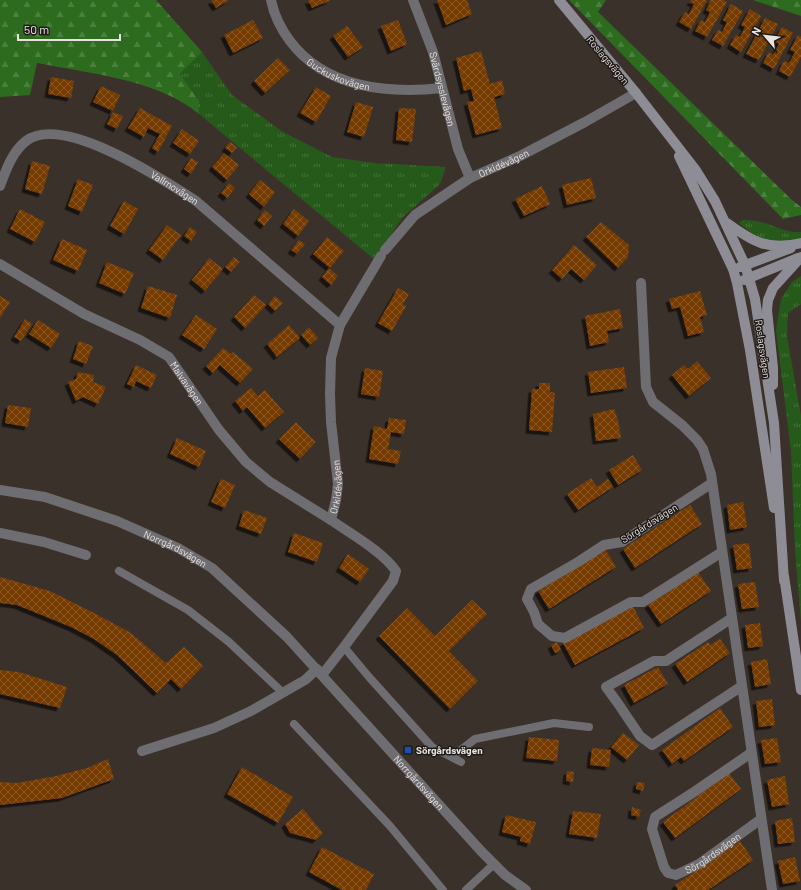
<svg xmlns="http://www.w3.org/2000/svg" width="801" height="890" font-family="Barlow,sans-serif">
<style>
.grass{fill:url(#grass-tufts)}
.forest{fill:url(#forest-firs)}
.building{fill:url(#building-cross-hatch);filter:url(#shadow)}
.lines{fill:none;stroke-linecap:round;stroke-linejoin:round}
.lane{stroke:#6e6d72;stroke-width:8}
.street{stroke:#6e6d72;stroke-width:10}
.secondary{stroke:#8e8d95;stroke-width:10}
.transit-dot{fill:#1a4fb4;stroke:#1e1a17;stroke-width:1.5}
.labels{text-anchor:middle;stroke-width:3;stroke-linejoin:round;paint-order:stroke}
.street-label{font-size:10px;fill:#e9e3df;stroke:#1e1a17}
.poi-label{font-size:10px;font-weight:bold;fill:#e9e3df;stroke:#1e1a17;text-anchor:start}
</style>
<defs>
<pattern id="grass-tufts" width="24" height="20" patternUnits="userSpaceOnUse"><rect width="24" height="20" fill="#265a1b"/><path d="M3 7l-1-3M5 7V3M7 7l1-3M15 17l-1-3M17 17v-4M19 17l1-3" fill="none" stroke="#46723c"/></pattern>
<pattern id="forest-firs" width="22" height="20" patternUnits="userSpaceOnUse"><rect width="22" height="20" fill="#2d6c1f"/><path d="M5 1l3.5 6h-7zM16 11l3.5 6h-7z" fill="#4b813f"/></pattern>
<pattern id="building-cross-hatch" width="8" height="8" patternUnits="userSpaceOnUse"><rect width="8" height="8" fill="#753b00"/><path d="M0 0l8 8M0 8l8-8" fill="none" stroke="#895725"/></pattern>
<filter id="shadow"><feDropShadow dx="-3.5" dy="3.5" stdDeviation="0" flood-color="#0009"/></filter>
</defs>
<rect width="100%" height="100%" fill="#3b312b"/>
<!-- grass -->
<path class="grass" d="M202,52l30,43 51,37 49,25 43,6 71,4 -6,17 -38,34 -27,42 -176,-146v-13l-19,-27z
M743,220c8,0 17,1 25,4 11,4 20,9 33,8v6c-29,8 -39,4 -62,-15z
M801,276v28l-13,9 -1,23 14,80v206l-6,-72 -4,-99 -15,-121 5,-31 11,-17z"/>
<!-- forest -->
<path class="forest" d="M0,0h156l46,52 -22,22 19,27v13c-40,-34 -111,-41 -162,-51l-7,32 -30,2z
M569,0h37l-8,12 194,188 9,7v8l-18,4z
M753,0h48v16z"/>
<!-- building -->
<path class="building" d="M211,0h18l-13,8z
M308,0h23l-19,8z
M437,0h30l5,14 -26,11z
M691,0h16l-16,29 -12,-7 6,-10 4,2 5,-10 -4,-2z
M711,0h13l3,2 -20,35 -12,-6 6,-11 4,2 5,-10 -4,-2z
M731,4l12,7 -20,35 -11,-6 6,-10 4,2 5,-10 -4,-2z
M750,9l11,7 -20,36 -11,-7 6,-10 4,2 5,-10 -4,-2z
M765,18l13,6 -19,36 -13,-6z
M253,20l10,18 -30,15 -9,-18z
M398,20l9,24 -16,7 -10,-25z
M347,26l16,21 -15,10 -15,-21z
M782,27l11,6 -19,36 -11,-6 6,-11 4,3 6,-11 -5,-3z
M798,35l3,2v20l-11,20 -11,-6 5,-10 5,2 6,-11 -5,-2z
M481,51l9,33 12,-4 3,14 -11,3 8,31 -26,7 -9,-33 7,-1 -3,-12 -7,2 -8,-33z
M278,58l12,12 -25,23 -11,-12z
M51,77l23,4 -3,17 -23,-4z
M101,86l19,9 -7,16 -20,-9z
M316,87l15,9 -15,26 -16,-9z
M356,102l17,5 -9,30 -17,-5z
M140,108l32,18 -14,26 -6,-4 8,-14 -12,-6 -4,9 -16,-9z
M399,108l17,1 -4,33 -16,-2z
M113,112l10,4 -6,13 -10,-5z
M182,129l17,12 -9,13 -17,-11z
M230,142l7,5 -5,6 -7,-5z
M224,153l15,12 -12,15 -15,-13z
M191,158l7,4 -7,12 -7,-5z
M32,161l18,5 -8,28 -17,-5z
M591,178l5,20 -29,7 -5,-20z
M78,179l15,6 -11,27 -14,-6z
M260,180l15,12 -11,15 -15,-13z
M229,183l6,5 -8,10 -6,-5z
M542,186l8,18 -26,12 -9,-17z
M124,201l14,8 -14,25 -14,-8z
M20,209l25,13 -10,20 -25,-13z
M294,209l15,12 -11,15 -15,-12z
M265,210l7,6 -8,10 -7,-6z
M601,222l28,23 -1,12 -10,11 -32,-31z
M167,225l14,10 -18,25 -14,-10z
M190,227l7,5 -6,9 -7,-5z
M327,237l17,14 -14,17 -17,-14z
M62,239l25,11 -9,21 -25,-11z
M299,240l6,4 -8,10 -6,-4z
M574,245l23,20 -13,15 -13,-11 -9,10 -10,-9z
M234,257l6,5 -9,10 -6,-5z
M209,258l14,11 -18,22 -13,-11z
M107,262l27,11 -9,21 -26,-11z
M329,268l9,8 -7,9 -9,-8z
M148,286l29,9 -7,23 -29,-10z
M398,288l11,6 -6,10 3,2 -14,25 -14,-8z
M700,291l7,24 -7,2 4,15 -16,4 -8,-29 -8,2 -3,-10z
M254,295l12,10 -21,23 -11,-11z
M0,296l10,6 -10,16z
M275,296l8,7 -8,8 -7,-7z
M620,309l3,19 -16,3 2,11 -19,4 -5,-30z
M196,315l21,14 -13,20 -22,-14z
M25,319l7,5 -11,17 -7,-4z
M38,320l22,14 -9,14 -22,-14z
M289,325l11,13 -23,19 -10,-13z
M309,327l9,11 -8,7 -9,-10z
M79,341l14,5 -7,18 -13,-5z
M223,348l8,6 2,-2 20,17 -13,14 -20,-18 -7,8 -7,-7z
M697,361l14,17 -22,18 -17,-21 12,-10 4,4z
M136,365l21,10 -6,13 -15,-7 -2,6 -7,-3z
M624,367l3,21 -36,5 -3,-21z
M365,368l18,3 -4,26 -18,-3z
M78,372l16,3 -1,7 13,5 -8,17 -15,-7 -7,4 -8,-19 8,-3z
M539,383h11v9l5,1 -3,39 -23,-2 3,-41h7z
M251,388l7,8 7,-6 19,22 -19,16 -18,-21 -4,4 -8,-10z
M8,405l23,3 -3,19 -23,-4z
M614,409l4,11 3,18 -25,3 -3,-27z
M389,418l17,2 -2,14 -13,-2 -3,17 13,2 -3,13 -29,-5 5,-33 13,3z
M296,422l20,20 -16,17 -21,-20z
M177,438l29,13 -7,16 -29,-13z
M633,455l9,15 -24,15 -9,-15z
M591,478l6,9 11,-8 5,8 -35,23 -11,-16z
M221,479l14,6 -10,23 -14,-6z
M743,502l4,25 -17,3 -3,-25z
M690,505l12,19 -67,44 -12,-19z
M244,510l23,8 -6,16 -22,-8z
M294,533l29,10 -6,19 -29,-10z
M749,543l3,25 -15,2 -4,-25z
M605,549l11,18 -67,42 -11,-18z
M348,554l21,15 -9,13 -21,-14z
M698,572l13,19 -50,33 -13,-19z
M0,577l50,14 46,23 35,19 35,30 18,-16 19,19 -22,23 -10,-10 -14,14 -40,-38 -23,-16 -23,-12 -54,-22 -17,-2z
M755,582l4,25 -17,2 -4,-25z
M472,600l15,14 -38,37 29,30 -28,28 -71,-73 28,-28 28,28z
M633,606l11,22 -69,37 -12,-22z
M760,623l3,23 -15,2 -3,-23z
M720,639l10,14 -43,29 -12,-18 33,-22 2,3z
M557,642l4,8 -6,3 -4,-8z
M767,659l4,25 -16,3 -4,-25z
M658,667l10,17 -34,19 -10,-18z
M0,670l19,2 48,15 -7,21 -60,-14z
M772,699l3,26 -16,2 -3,-26z
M720,708l13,19 -49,34 -3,-4 -9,7 -10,-14z
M623,733l16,12 -12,15 -16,-13z
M529,737l30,3 -2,21 -31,-3z
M777,738l4,24 -16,2 -4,-24z
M592,748l19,2 -2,17 -19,-2z
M108,759l6,20 -52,19 -62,7v-23l17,1 39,-7 31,-8z
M242,767l51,30 -15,26 -51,-29z
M567,771l7,1 -1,10 -7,-1z
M729,773l12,16 -66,49 -12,-16z
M785,776l4,28 -17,3 -5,-27z
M637,782l8,1 -2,8 -7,-2z
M632,807l9,3 -2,7 -8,-2z
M303,809l20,24 -7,7 -26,-7 -5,-9z
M573,811l28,3 -4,24 -28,-4z
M506,815l30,7 -6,22 -10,-3 1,-4 -19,-5z
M792,818l3,24 -17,2 -3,-23z
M740,841l13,19 -45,30h-30l-3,-5z
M322,847l52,27 -8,16h-24l-33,-18z
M795,857l5,24 -17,3 -5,-23z"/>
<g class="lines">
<!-- lane -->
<path class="lane" d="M119,571l69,39 41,32 53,50
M344,647l25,30 63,70 29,15
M294,724l96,102 53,64
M452,757l23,-18 79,-16 35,4
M466,890l28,-26"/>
<!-- street -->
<g class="street">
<path id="s1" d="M271,0c3,15 10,29 19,41 35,47 98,53 152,47"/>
<path id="s2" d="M413,0l20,52 25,97 12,29"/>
<path id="s3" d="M0,186c6,-16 12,-34 26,-45 37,-28 138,39 170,60l144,124"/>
<path id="s4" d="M385,250l30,-35 55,-37 50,-22 65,-34 51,-29"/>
<path id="s5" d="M0,264l84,50 56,26 29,17 50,73 27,32 24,20 61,38"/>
<path d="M641,283l5,104 7,15 29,23 15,15 6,9 8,25 61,416"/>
<path d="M712,483l-90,59 -18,3 -26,17 -47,27 -4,10 7,13 4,12 14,12 13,2 66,-36h12l79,-50"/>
<path id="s6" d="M0,490l45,7 72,24 61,27 34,20 75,69 194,214 24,24 21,15"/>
<path d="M0,533l44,9 42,13"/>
<path d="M732,618l-66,43h-12l-48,26 11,15 23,34 12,9 90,-59"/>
<path id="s7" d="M322,675l22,-28 49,-66 3,-10c-14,-20 -45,-37 -65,-51l5,-20 2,-16 -7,-62 -1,-28 1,-36 9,-33 41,-69"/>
<path d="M142,751l72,-23 37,-17 54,-31 12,-11"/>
<path id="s8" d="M751,753l-57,39 -39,25 -3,12 12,38 4,6 8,2 23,-11 62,-45"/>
</g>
<!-- secondary -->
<path class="secondary" d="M559,0l77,93 59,76 20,32 30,64 10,34 19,124 10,158
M679,156l54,113 4,14 13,67 24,158
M727,223c26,19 41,28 74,20
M740,267l51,-19
M744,280l54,-22
M773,385v-17l-6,-58 1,-10 5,-12 28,-31
M784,576l17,114"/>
</g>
<!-- markers -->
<rect class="transit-dot" x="404" y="746" width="8" height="8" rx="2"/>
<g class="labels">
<!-- street labels -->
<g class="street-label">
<text transform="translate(608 60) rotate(50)" y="4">Roslagsvägen</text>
<text dy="4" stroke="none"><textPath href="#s1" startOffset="106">Guckuskovägen</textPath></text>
<text dy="4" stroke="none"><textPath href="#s2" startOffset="94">Svärdsysslevägen</textPath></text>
<text dy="4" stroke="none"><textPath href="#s4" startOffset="149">Orkidévägen</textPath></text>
<text dy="4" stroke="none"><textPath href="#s3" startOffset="215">Vallmovägen</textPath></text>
<text transform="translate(763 349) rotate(82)" y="4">Roslagsvägen</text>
<text dy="4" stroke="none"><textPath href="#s5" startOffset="225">Malvavägen</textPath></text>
<text dy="4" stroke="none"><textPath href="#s7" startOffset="245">Orkidévägen</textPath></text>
<text transform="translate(649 523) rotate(-32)" y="4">Sörgårdsvägen</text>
<text dy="4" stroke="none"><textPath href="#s6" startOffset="186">Norrgårdsvägen</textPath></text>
<text dy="4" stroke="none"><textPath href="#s6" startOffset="526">Norrgårdsvägen</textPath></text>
<text dy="4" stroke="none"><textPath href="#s8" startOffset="226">Sörgårdsvägen</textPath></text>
</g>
<!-- poi labels -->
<g class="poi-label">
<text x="416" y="754">Sörgårdsvägen</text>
</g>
</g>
<!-- north arrow -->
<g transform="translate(765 36) rotate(298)" stroke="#1e1a17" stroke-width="3" paint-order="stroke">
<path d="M0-3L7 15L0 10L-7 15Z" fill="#e9e3df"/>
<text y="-6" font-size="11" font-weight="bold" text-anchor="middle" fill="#e9e3df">N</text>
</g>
<!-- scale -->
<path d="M18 34v6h102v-6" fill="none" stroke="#e9e3df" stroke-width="2"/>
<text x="24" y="34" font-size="12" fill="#e9e3df" stroke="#1e1a17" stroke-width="3" paint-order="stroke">50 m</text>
</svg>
